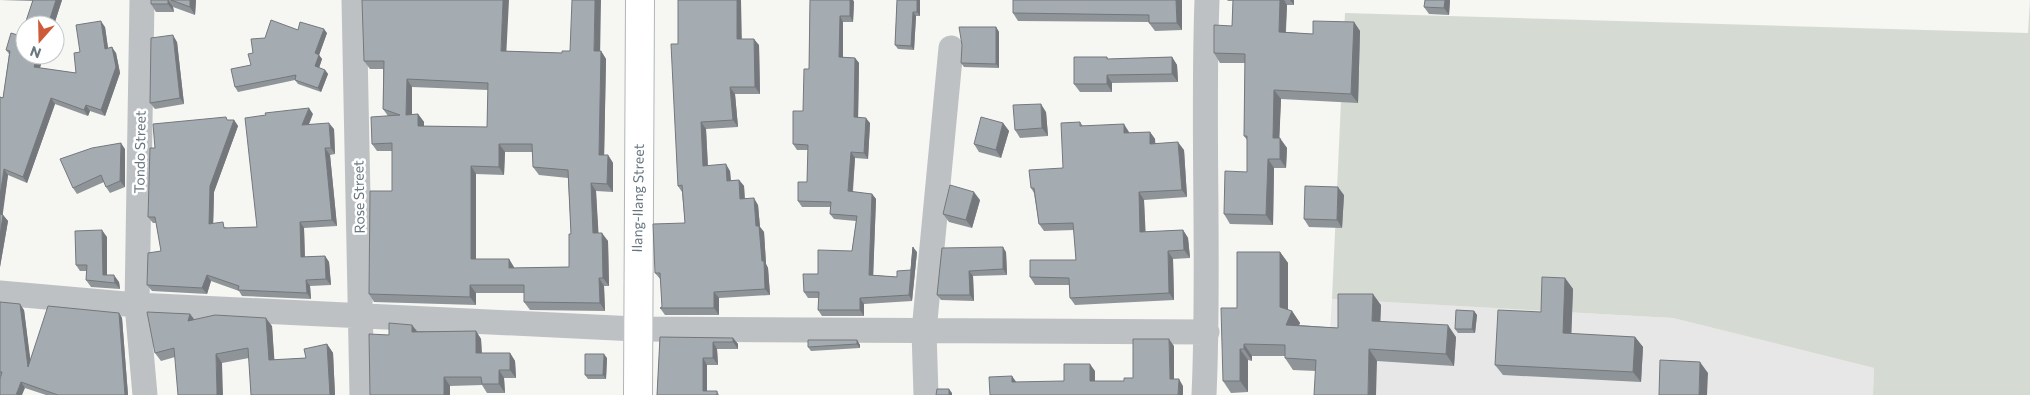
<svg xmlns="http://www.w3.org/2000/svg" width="2030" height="395" font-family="Commissioner,sans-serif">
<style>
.built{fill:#e6e7e6}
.green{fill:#d5dad3}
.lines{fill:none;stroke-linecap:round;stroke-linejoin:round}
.major-casing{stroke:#b1b5b8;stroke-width:30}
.minor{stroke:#bdc1c4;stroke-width:25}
.major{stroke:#fff;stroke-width:28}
.wall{fill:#8e9498;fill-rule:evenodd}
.shaded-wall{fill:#74787c}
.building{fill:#a5acb1;stroke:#74787c;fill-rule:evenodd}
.labels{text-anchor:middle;stroke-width:5;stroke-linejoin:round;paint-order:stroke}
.street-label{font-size:14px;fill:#687680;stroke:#fff}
</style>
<rect width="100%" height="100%" fill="#f6f6f3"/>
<!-- built -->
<path class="built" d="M1332,299l341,19 201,50 -1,27h-547z"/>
<!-- green -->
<path class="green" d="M2030,0v395h-157l1,-27 -201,-50 -341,-19 13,-286 683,20z"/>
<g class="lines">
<!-- major casing -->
<g class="major-casing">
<path id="major" d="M638,395l2,-395"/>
</g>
<!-- minor -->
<path class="minor" d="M142,0l-5,305 8,90
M354,0l8,395
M0,293l137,12 499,24 571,3
M926,395l-2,-64 27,-283
M1204,395c6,-132 -2,-263 3,-395"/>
<!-- major -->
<use href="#major" class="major"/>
</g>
<!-- wall -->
<path class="wall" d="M0,0h62l-22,68 36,5 4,-21 25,-25 3,21 8,5 4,20 -15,43 -15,-5 -2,5 -33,-12 -28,79 -19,-8 -6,39 1,1 5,6 -8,46v-170l3,1 6,-44 -3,-4 15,-14 12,-35z
M151,0h45l-1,15 -22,-8 1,5h-18l-5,-8z
M810,0h43l1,2 -1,20h-10v35l12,1 4,5 -1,54 12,6 -2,36 -13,-1 -2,34 19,2 4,5 -3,76 24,2 14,-7 6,-18 -5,49 -48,3v12h-42l-4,-6 1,-12h-11l-4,-6 14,-18 34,-23 4,-30 -22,-2 -4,-5v-7h-28l-4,-6 9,-19 1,-32h-11l-4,-6 10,-33 6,-42z
M897,0h23v16h-4l-2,34 -16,-1 -3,-4z
M1182,0v30l-27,1 -6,-8v-1l-131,-1 -5,-8z
M1227,0h67v5h-7l-1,27 27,2 41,-12 6,9 -2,72 -77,-4 -2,39 8,10 -1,20h-12l-1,57 -43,-1 -6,-10 23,-42v-32l-3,-4 1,-73h-25l-6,-10 18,-27 1,-25h-5z
M1450,0l-1,15 -20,-1 -5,-7z
M996,27l3,5v36l-35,-1 -3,-4z
M298,30l29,3 -8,22 3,4 -3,9 6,2 3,4 -7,18 -23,-8 -3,-4 -57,12 -3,-5 16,-22 2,-12z
M742,39l17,6 1,49h-25l3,33 -32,2 2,36 22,6 1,9h8l5,6 1,13 13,6 2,22 4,5 2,32 2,4 2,27 -51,3v17h-54l-5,-7 2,-1 -1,-27 -6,-7 30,-50 -3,-31 -4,-6v-142z
M177,42l7,62 -29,5 -5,-6z
M507,51l55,2 39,-2 5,8 -2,96h4l5,8v29l-17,-1 2,42 10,8 1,45h-5l1,25 -75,-1 -6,-8v-9h-48v12l-102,-3 -5,-8 23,-103v-40h-15l-5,-7 16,-28 -5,-7v-40h-13l-6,-8zM412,87l76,3 -1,37 -63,-1v-4l-6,-8h-6zM505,152h28v15l6,8 29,3 3,56 -2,33 -55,1 -5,-9h-33v-85l28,1z
M1107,57l1,2 64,-2 5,8 1,17 -66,1v9h-32l-6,-8z
M1046,112l2,24 -28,2 -5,-8z
M313,114l-4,10 25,5 1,25 -5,1 7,71 -33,2 1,29 20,-1 4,6 2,23 -21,1 1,13 -69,-3 -3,-5 -28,-10 -4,13 -55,-3 -5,-6 14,-34 -5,-28h-3l-5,-6 7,-69 73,-28h6l4,6 -24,66 -1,32 15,4 29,-1z
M1080,122l3,4 46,6v1l21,-1 5,7v4l29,7 3,47 -43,3 1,32 38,-2 5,8 2,20 -17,1 1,41 -99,5 -5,-7 -1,-13h-34l-5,-8 46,-17 -2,-30 -30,1 -5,-7 -5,-31 -3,-5 32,-20z
M1003,123l6,8 -8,27 -22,-6 -5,-8z
M125,149v38l-15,6 -4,-6 -2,-5 -27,12 -4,-6z
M1344,195l-2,33 -33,-1 -5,-8z
M980,200l-8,28 -23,-6 -6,-8z
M107,237v38l12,7 1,7 -29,-2 -5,-7 1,-9h-7l-4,-6z
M942,248l64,4 1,23 -34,1 1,25 -33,-1 -4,-5z
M1280,252l8,11v47l4,1 8,12 -1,2 39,3 43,-23 -1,16 76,16 -2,29 -77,-5 -61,10 -23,-1 -8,-12v-2h-33v5l-4,-1v32l-17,1 -8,-12 14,-73z
M1565,278l8,11 -2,45 64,3 8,10 -2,35 -138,-7 -8,-10 46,-53z
M0,302l24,8 6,50 89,-47 3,5 6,77h-82l-21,-7 -25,-12z
M1474,311l3,4 -2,18h-17l-3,-4z
M190,314l4,5 78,7 2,34 32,-2 21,-14 6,9 2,42h-84l-2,-37 -27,5 -47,-6 -14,4 -6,-8z
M412,325l5,6h59l5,8 1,14h28l5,8 1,17h-12l1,15h-18l-5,-8 -32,1v9h-80l19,-60z
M660,337l73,1 5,6v5h-21l1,16h-11v26h10l2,4h-62z
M857,340l3,5v3l-49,3 -3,-4z
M607,358l-1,21h-18l-3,-4z"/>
<!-- shaded-wall -->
<path class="shaded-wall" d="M56,0h6l-8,25h-6z
M168,0l5,7 1,5 -6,-8z
M190,0h6l-1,15 -5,-8z
M503,0h6l-3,59 -5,-8z
M595,0h6l-1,59 -6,-8z
M737,0h4l1,46 -5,-7z
M850,0h3l1,2 -1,20 -3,-6z
M917,0h3v16l-3,-4z
M1176,0h6v30l-5,-7z
M1280,0h4l3,5 -2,36 -6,-9z
M1290,0h4v5z
M1445,0h5l-1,15 -5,-7z
M913,12l3,4 -2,34 -3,-4z
M840,16l3,6v41l-4,-6z
M101,21l4,6 4,28 -4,-6z
M1354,22l6,9 -2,72 -7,-9z
M996,27l3,5v36l-3,-4z
M324,29l3,4 -9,25 -3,-5z
M173,35l4,7 7,62 -4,-6z
M754,39l5,6 1,49 -5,-7z
M112,47l4,6 4,20 -15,43 -4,-6z
M601,51l5,8 -2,104 -5,-8z
M38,55h6l-6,18 -4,-6z
M319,55l3,4 -4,12 -3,-5z
M1172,57l5,8 1,17 -6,-8z
M855,58l4,5 -1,60 -4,-6z
M325,70l3,4 -7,18 -3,-4z
M1107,75l5,8v9l-5,-8z
M407,79l5,8v36l-6,-8z
M730,87l5,7 3,33 -5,-7z
M1274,90l7,9 -2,49 -6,-10z
M51,98l4,6 -28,79 -4,-6z
M1041,104l5,8 2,24 -6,-8z
M86,105l4,6 -2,5 -4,-6z
M309,108l4,6 -7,17 -4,-6z
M418,114l6,8v12l-6,-8z
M866,118l4,5 -2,36 -4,-6z
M234,120l4,6 -24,66 -1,39 -4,-7 1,-38z
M701,122l5,7 2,43 -5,-6z
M329,123l5,6 1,25 -4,-6z
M1003,123l6,8 -8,27 -5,-8z
M1124,124l5,8 1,8 -6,-7z
M1150,132l5,7 1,12 -6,-7z
M1280,138l7,10 -1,20 -6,-9z
M1178,142l6,8 3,47 -5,-7z
M121,143l4,6v38l-5,-6z
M499,144l6,8 -1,23 -5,-8z
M325,148l5,7 7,71 -5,-6z
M851,152l4,6 -3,39 -4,-6z
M608,155l5,8v29l-6,-8z
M1268,159l6,9 -1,57 -7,-10z
M726,164l4,7 1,16 -4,-6z
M471,166l5,8v93l-5,-8z
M4,169l4,6 -6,45 -2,-3v-21z
M739,180l5,6 1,20 -5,-7z
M591,183l5,8 3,50 -6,-8z
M1338,187l6,8 -2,33 -5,-8z
M974,192l6,8 -8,28 -6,-8z
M1139,192l5,8 2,40 -6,-8z
M872,194l4,5 -3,82 -4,-6z
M754,198l4,7 2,22 4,5 2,32 2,4 2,27 -5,-6 -9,-63z
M3,215l5,6 -8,46v-31z
M300,222l4,6 1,35 -4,-6z
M102,230l5,7v44l-4,-6z
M1183,230l5,8 2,20 -6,-8z
M602,233l6,8 1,45 -6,-8z
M913,247l4,5 -5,49 -3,-6z
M1003,247l3,5 1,23 -4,-6z
M1168,251l5,8 1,41 -5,-7z
M1280,252l8,11v55l-8,-11z
M325,256l4,6 2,23 -5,-6z
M509,259l5,8v9l-5,-8z
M969,271l4,5 1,25 -4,-6z
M114,275l5,7 1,7 -5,-6z
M207,275l4,6 -4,13 -5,-6z
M599,278l5,8 1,25 -5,-8z
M1565,278l8,11 -2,55 -8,-11z
M306,280l4,6 1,13 -4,-6z
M470,285l6,8v12l-6,-8z
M714,292l5,6v17l-5,-7z
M1373,294l8,11 -1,27 -8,-11z
M860,298l4,6v12l-4,-6z
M20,304l4,6 8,62 -4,-5z
M1292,311l8,12 -6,13 -8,-11z
M1474,311l3,4 -2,18 -3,-4z
M119,313l3,5 6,77h-3z
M190,314l6,8 -8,-1z
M266,318l6,8 3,42 -6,-8z
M412,325l6,8 -6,-1z
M1448,325l8,12 -2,29 -8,-12z
M476,331l5,8 1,22 -6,-8z
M1635,337l8,10 -2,35 -8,-10z
M733,338l5,6v5l-5,-7z
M1169,339l5,7v40l-4,-7z
M857,340l3,5v3l-3,-4z
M713,342l4,7 1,16 -5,-7z
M327,344l6,9 2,42h-5z
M1244,344l8,12v5l-8,-12z
M1240,349l8,11v32l-8,-11z
M1369,349l8,12 -1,34h-8z
M510,353l5,8 1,17 -6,-8z
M216,354l6,9 1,32h-6z
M604,354l3,4 -1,21 -3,-4z
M703,358l4,7v30l-4,-4z
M1700,362l8,11 -1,22h-8z
M1090,364l5,7v17l-5,-7z
M499,370l5,8 1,15 -6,-9z
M1012,376l5,7 -5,-1z
M444,377l6,9v9h-6z
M1179,379l4,7v9h-5z
M21,382l4,6 -3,7h-6z
M949,389l3,4v2h-3z"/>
<!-- building -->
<path class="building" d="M33,0h23l-8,25h-23v30h13l-4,12 42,6 -2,-20 6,-1 -4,-27 25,-4 4,28 7,-2 4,20 -15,43 -15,-5 -2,5 -33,-12 -28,79 -19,-8 -4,27v-99l3,1 7,-47 -4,-1 5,-17 10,3z
M151,0h17v4h-17z
M171,0h19v7z
M362,0h141l-2,51 61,2v-2h8l2,-51h23l-1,51h7l-2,104h9l-1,29 -16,-1 2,50h9l1,45h-4l1,25 -76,-1v-17h-54v12l-101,-3 1,-103h22v-48l-20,1 -1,-27 29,-2 -17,-6 1,-48h-20zM407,79l81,4 -1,44 -69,-1v-12l-12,1zM499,144h33l1,23 35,3 3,64h-2v33l-60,1v-9h-38v-93l28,1z
M678,0h59v39h17l1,48h-25l3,33 -32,2 2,44 23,-2 1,17 12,-1 1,19 14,-1 2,28h3l3,35h2l1,28 -51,3v16h-54l2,-1 -2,-34h-5l-2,-49 32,-1 -3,-38 -4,1 -7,-142h7z
M810,0h40v16h-10l-1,41 16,1 -1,59 12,1 -2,35 -13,-1 -3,39 24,3 -3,81 28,2v-6l14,-1 2,-23 -4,48 -49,3v12h-42l1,-18h-15l-1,-18h15v-24l34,1 5,-35 -27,-2 1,-12 -33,-1v-19h9l1,-37 -15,-1v-33h10l1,-42h5z
M897,0h20v12h-4l-2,34 -16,-1z
M1013,0h163l1,23h-28v-8l-136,-2z
M1233,0h47l-1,32 34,2v-13l41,1 -3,72 -77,-4 -1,48h7v21h-12l-2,56 -42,-1 1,-43 22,1v-36h-3l1,-82 -31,-1v-28l18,1z
M1425,0h20l-1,8 -20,-1z
M271,20l27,10 2,-8 24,7 -9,24 4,2 -4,11 10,4 -7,18 -23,-8 1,-5 -61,12 -4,-18 20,-4 -3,-11 5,-1 -2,-14 14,-1z
M959,27h37v37l-35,-1 1,-18z
M173,35l7,63 -30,5 1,-65z
M1074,57h33v2l65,-2v17l-65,1v9h-33z
M1041,104l1,24 -27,2 -2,-25z
M309,108l-7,17 27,-2 2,25h-6l7,72 -32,2 1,35 24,-1 1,23 -20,1 1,13 -69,-3 1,-4 -32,-11 -5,13 -55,-3 1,-32 13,-2 -6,-34h-7l2,-69h5l-2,-24 73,-7 1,3h7l-24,66 -1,38 14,-2 1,6 33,-1 -12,-109 21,-3 -1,-2z
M981,117l22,6 -7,27 -22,-6z
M1080,122v4l44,-2v9l26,-1v12l28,-2 4,48 -43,2 1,40 43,-2 1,20 -16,1 1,42 -99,5 -1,-20 -39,-1v-17h46l-3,-37 -34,1 -5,-36h-3l-2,-18 34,-2 -2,-45z
M121,143l-1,38 -14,6 -5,-12 -28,13 -13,-29 32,-11z
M950,185l24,7 -8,28 -23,-6z
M1305,186l33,1 -1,33 -33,-1z
M0,214l3,1 -3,21z
M102,230l1,45h11l1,8 -29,-3 1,-15h-11l-1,-34z
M1003,247v22l-34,2 1,24h-33l5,-47z
M1237,252h43v55l12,4 -6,14 52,3v-34h35l-1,27 76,4 -2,29 -77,-5 -1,46h-54l2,-35 -31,-2v-13l-41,-1v5h-4v32h-17l-2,-73h16z
M1542,277l23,1 -2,55 72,4 -2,35 -138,-7 3,-55 43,2z
M0,302l20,2 8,63 20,-61 71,7 6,82h-67l-37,-13 -5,13h-16v-16l2,-7h-2z
M1456,310l18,1 -2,18h-17z
M147,312l43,2 -2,7 27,-6 51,3 3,42 37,-2 -2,-9 23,-5 3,51h-79l-3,-47 -32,6 1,41h-39l-4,-47 -19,5z
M389,323l23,2v7l64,-1v22h34v17h-11v14h-17l-1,-7h-37v18h-74l-1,-61 20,1z
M660,337l73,1v4h-20v16h-10v33h14v4h-60z
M1133,339h36l1,40h9l-1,16h-188l-1,-18 23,-1v6l52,-1v-17h26v17h34v-3h9z
M808,340h49v4l-49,3z
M585,354h19l-1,21h-18z
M1660,360l40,2 -1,33h-40z
M937,389h12v6h-13z"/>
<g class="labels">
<!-- street labels -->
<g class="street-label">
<text transform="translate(140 152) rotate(-89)" y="5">Tondo Street</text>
<text transform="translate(359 197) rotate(-91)" y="5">Rose Street</text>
<text transform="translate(638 198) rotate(-89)" y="5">Ilang-Ilang Street</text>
</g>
</g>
<!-- north arrow -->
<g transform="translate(40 40) rotate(200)"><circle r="24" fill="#ffffff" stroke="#c3c8cc"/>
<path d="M0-4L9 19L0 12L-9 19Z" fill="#cf5a3a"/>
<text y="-8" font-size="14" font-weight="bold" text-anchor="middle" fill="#687680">N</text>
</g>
</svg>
